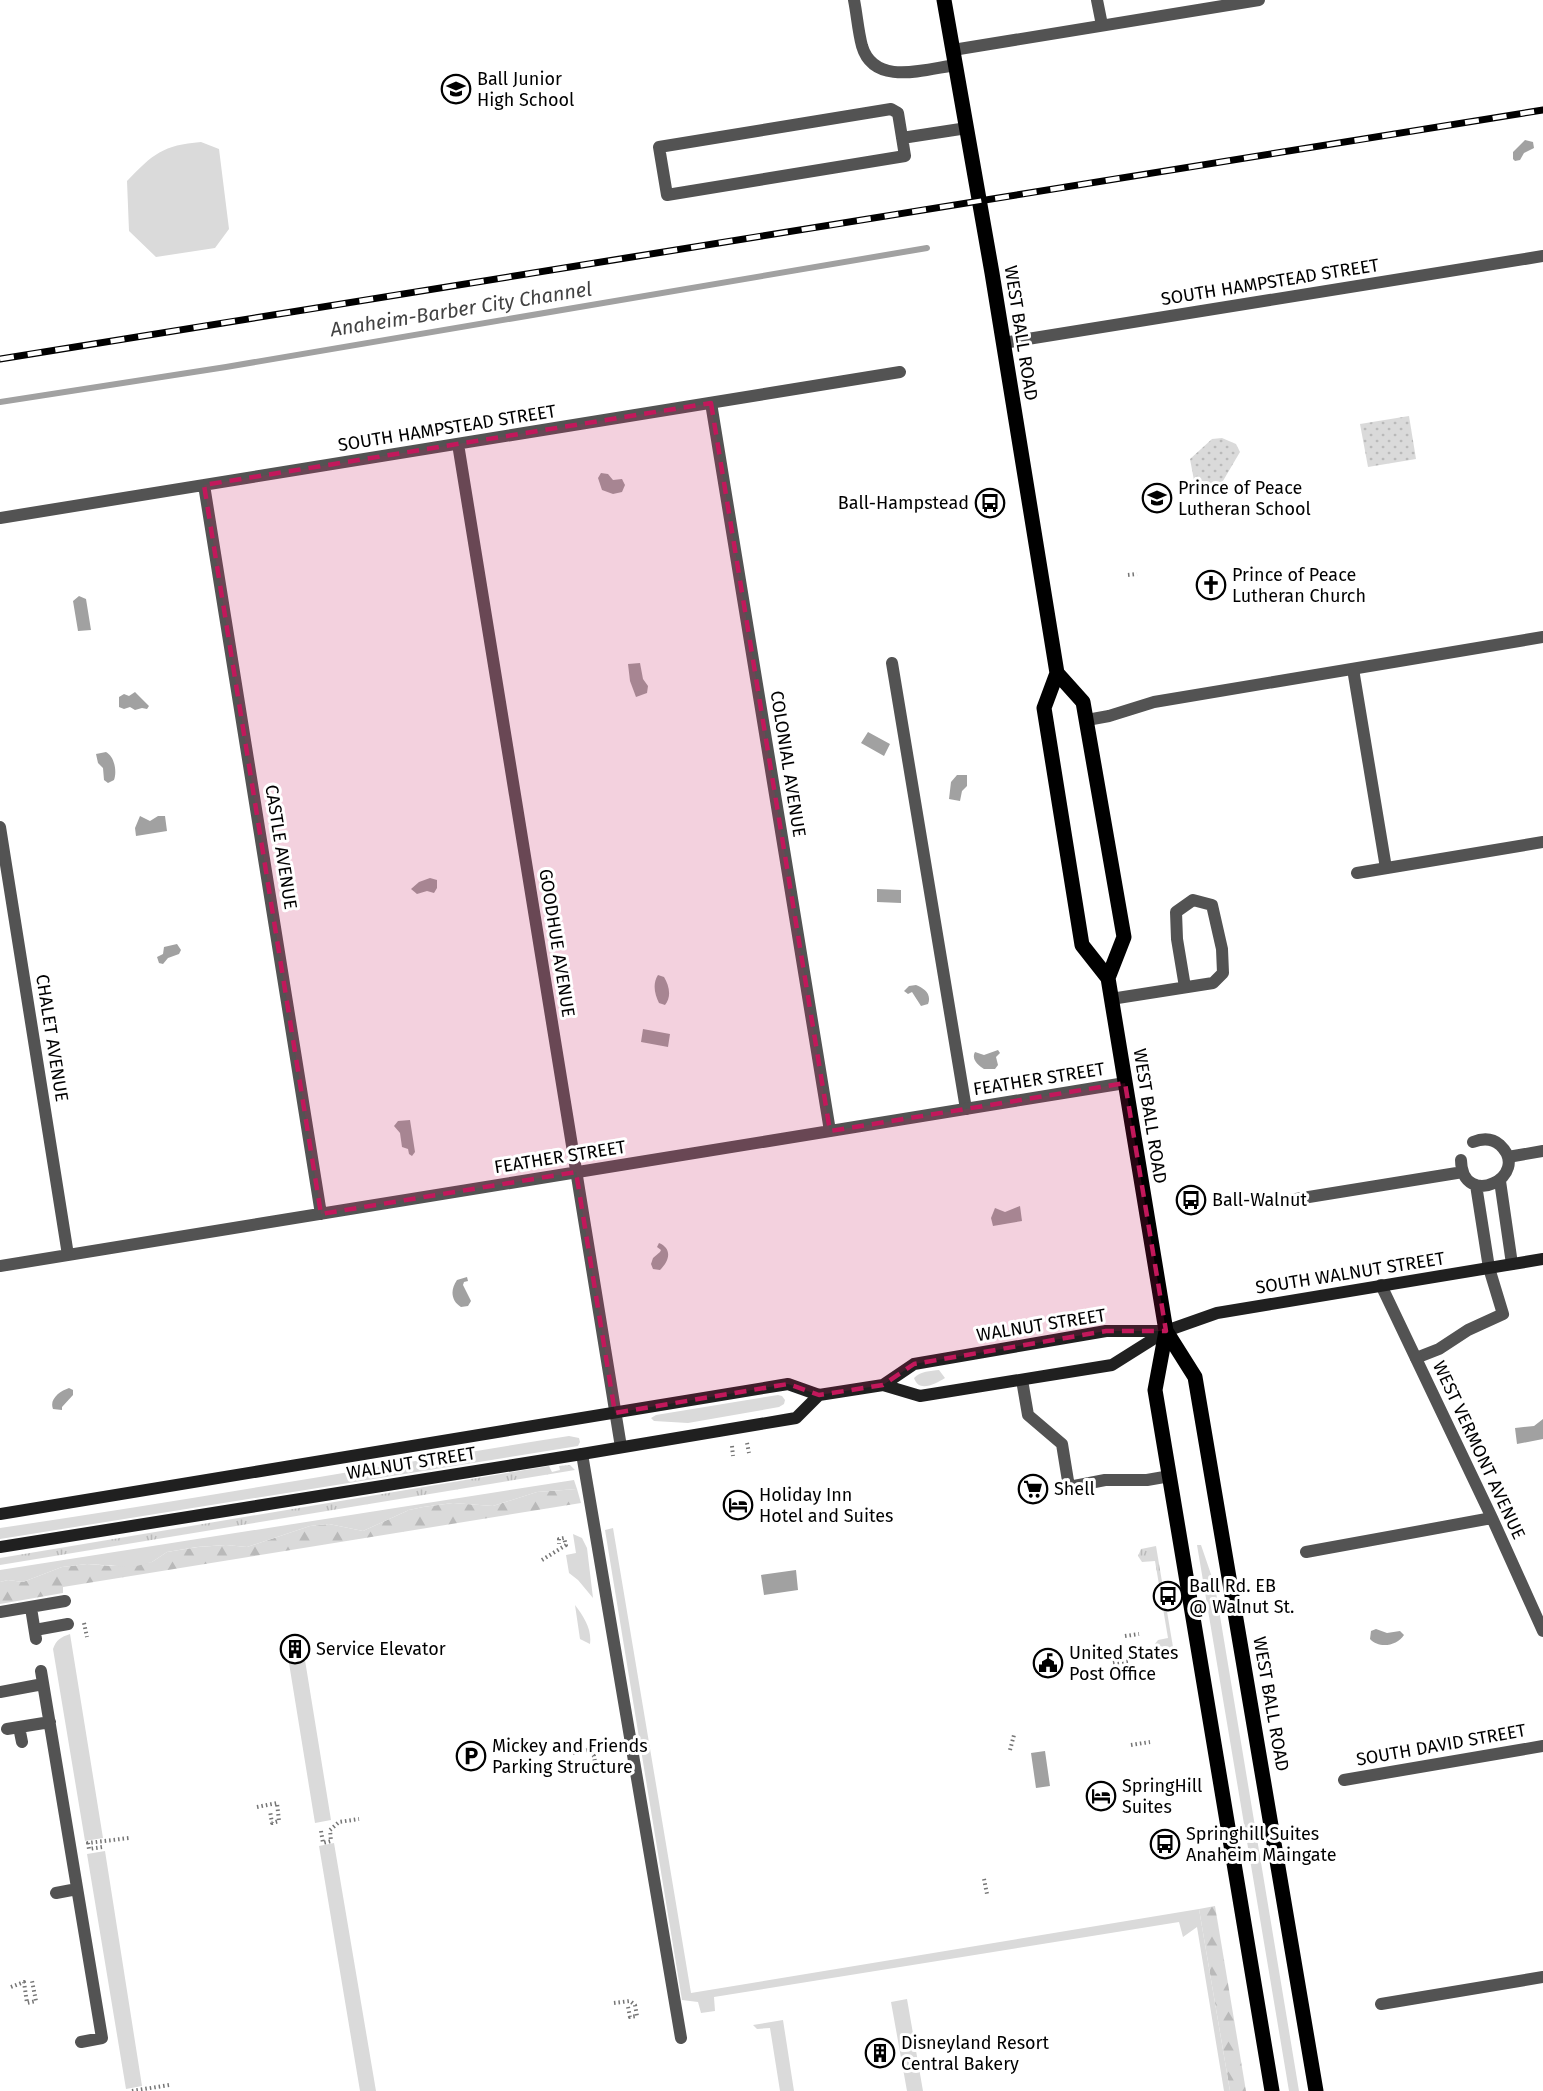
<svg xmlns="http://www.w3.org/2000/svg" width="1543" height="2091" font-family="'Fira Sans',sans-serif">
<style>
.grass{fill:url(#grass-tufts)}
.forest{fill:url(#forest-firs)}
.park{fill:url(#park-dots)}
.garden{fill:#dadada}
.water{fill:#a1a1a1}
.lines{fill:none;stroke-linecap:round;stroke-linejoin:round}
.stream{stroke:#a1a1a1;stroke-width:6}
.path{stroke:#757575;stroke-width:4;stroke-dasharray:1.5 3;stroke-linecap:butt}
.lane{stroke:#535353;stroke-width:12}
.street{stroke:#535353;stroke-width:12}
.secondary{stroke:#202020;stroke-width:12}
.primary{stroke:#000;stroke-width:15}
.rail-casing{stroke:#000;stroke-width:7}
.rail{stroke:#fff;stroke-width:4.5;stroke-dasharray:14;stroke-linecap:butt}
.marked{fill:#c2185b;fill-opacity:0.2;stroke:#c2185b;stroke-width:4.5;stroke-dasharray:12 8;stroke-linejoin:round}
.labels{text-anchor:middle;stroke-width:6;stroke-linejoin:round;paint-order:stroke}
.poi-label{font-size:18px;fill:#000;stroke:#fff;text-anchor:start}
.street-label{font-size:18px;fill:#000;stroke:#fff}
.water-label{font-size:20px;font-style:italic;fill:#424242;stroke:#fff}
</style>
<defs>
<pattern id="grass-tufts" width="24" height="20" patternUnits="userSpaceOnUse" patternTransform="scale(1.5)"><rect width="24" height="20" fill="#dadada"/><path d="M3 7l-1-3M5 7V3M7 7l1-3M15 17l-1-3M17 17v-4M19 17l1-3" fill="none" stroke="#b9b9b9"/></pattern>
<pattern id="forest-firs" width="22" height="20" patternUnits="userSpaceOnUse" patternTransform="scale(1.5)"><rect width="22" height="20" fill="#dadada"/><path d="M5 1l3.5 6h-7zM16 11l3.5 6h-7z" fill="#b9b9b9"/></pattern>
<pattern id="park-dots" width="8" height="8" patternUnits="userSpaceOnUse" patternTransform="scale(1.5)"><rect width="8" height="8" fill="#dadada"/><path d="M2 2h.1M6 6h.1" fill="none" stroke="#b9b9b9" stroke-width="1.8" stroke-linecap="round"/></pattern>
</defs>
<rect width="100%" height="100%" fill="#fff"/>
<!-- grass -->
<path class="grass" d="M570,1465l5,5 -575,95v-7l549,-92 3,6 8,-2 -1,-4z
M1156,1546l18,107 -13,2 -7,-4v-6l4,-5 10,-2 -13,-77 -13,1 -4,-6 3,-7z"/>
<!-- forest -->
<path class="forest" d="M577,1489l4,14 -518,84v6l-63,11v-22l8,-2 15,2 39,-15 25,-3 25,2 40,-4 15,-10 31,-5 28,-2 21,2 63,-21 19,-2 34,7 46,-21 14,-3 30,-4 40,3 44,-14z
M1215,1906l31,185h-16l-31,-182z"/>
<!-- park -->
<path class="park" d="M1409,416l7,43 -48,8 -8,-43z
M1222,438l14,6 4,8 -23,39 -19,3 -2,-3 -6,-32 22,-20z"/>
<!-- garden -->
<path class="garden" d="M201,142l18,7 10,80 -14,19 -59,9 -27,-26 -2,-50c26,-27 36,-36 74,-39z
M939,1370l6,8c-10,6 -26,15 -31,0 6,-7 17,-7 25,-8z
M778,1395l4,1 3,4 -1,4 -5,3 -91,16 -34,-2 -3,-3 5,-3z
M569,1436l10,2 1,4 -2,4 -578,93v-11c190,-28 379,-62 569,-92z
M574,1480l3,9 -40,3 -44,14 -40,-3 -30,4 -14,3 -46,21 -34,-7 -19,2 -63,21 -21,-2 -29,2 -30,5 -15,10 -19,5 -46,-3 -25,3 -39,15 -15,-2 -8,2v-12z
M613,1528l78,465 508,-84 31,182h-6l-27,-164 -14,10 -4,-15 -465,75 1,14 -14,2 -3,-11 -16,-2 -77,-470z
M573,1534l9,4 5,10 6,50 -15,-18 -9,-7 -3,-18 10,-2z
M1197,1545h4l14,41 84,505h-10z
M575,1605c9,12 17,24 15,39l-10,-5z
M70,1634l33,204 -18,3 -32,-192c3,-9 8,-12 17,-15z
M304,1654l27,166 -16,3 -27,-166z
M334,1843l42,248h-16l-41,-245z
M105,1851l37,235 -16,3 -39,-235z
M907,1999l16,92h-16l-16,-89z
M783,2020l11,71h-14l-10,-63 -13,1 -4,-4z"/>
<!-- water -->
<path class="water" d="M1525,140l8,2 1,6 -10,5 -4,7 -5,1 -2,-2v-7z
M601,473l7,1 5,6 9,-1 3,6 -3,7 -9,2 -11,-4 -4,-12z
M79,596l7,3 5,31 -13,1 -5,-30z
M640,663l3,16 5,7 -1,7 -11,4 -6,-16 -2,-17z
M135,692l14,14 -2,3 -5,-1 -7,2 -5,-3 -6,2 -5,-2v-10l5,-3 5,2z
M868,732l22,12 -6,12 -23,-13z
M106,752c9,5 11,20 8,28l-6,3 -4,-3 -1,-12 -5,-5 -2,-9z
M957,775h10v11l-5,5 -2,10 -11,-2 2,-17z
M140,816l10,5 8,-5h7l2,15 -31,5 -1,-8z
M430,878l7,2v8l-3,5 -7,-2 -10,3 -6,-5 8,-7z
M877,889l24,1v13l-24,-1z
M177,944l4,6 -2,4 -11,4 -5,6 -4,-1 -2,-6 6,-3 1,-7z
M658,975l6,2c5,8 8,20 1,28l-6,-2c-4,-8 -7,-19 -1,-28z
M916,985c8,3 16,9 12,19l-7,2 -9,-14 -4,2 -4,-3 5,-5z
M643,1029l27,5 -2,13 -27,-5z
M998,1050l2,3 -4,4 2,8 -3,4h-11c-6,-4 -13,-10 -9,-17l9,3z
M410,1120l5,32 -3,4 -3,-2 -1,-5 -6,-2 -2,-14 -6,-7 4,-5z
M1020,1206l2,15 -29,5 -2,-8 4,-10 10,4z
M659,1243c14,6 10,18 1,27l-7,-1 -2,-5 2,-6 7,-6 1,-2 -4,-3z
M467,1277l1,4 -4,1 -1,3 8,16 -3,5 -7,1c-10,-6 -11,-17 -4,-27z
M69,1388l4,2v5l-11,12v3l-9,-1c-4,-10 7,-18 16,-21z
M1543,1419v20l-26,5 -2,-16 19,-2z
M796,1570l2,20 -34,5 -3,-20z
M1376,1629l11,4 13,-2 4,4c-7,11 -25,14 -34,4l1,-8z
M1045,1751l5,35 -14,2 -5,-35z"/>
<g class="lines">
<!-- stream -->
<path class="stream" d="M0,402l226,-35 701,-119"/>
<!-- path -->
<path class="path" d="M1128,575l9,-1
M747,1443l2,10
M732,1446l1,10
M542,1560l24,-15 -2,-7 -5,1v5
M84,1623l3,14
M1125,1636l14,-2
M1113,1663l16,-2
M1131,1745l19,-3
M1010,1750l4,-15
M573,1753l15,-3 6,6 2,12 -9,1 -1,-9
M257,1807l20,-4 2,18 -7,2 -2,-12
M321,1831l2,12 8,-2 -1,-11 9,-8 20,-3
M102,1847l-13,2 -1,-6 41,-5
M984,1879l3,15
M11,1987l13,-5 3,21 9,-2 -4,-20
M614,2003l16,-2 5,4 2,11 -7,1 -2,-10
M132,2091l37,-6"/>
<!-- lane -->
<path class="lane" d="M854,0c3,15 4,31 8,46 12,41 64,23 94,19
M1097,0l5,25
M891,109l7,4 7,43 -238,39 -8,-48z
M902,138l65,-10
M892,663l74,446
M1353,669l33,199
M1087,720l22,-4 45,-14 389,-65
M1357,873l186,-31
M1111,999l102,-16 10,-10 -1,-24 -10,-44 -19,-5 -17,12 1,27 8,48
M1508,1157l35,-6
M1461,1160c1,51 72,16 39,-15 -8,-7 -17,-7 -27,-3
M1500,1181l12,83
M1284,1201l179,-29
M1416,1358l23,-9 29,-19 35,-16 -14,-46 -13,-83
M1022,1380l6,35 34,29 7,43 36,-7h42l23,-4
M582,1454l99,584
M31,1608l5,31
M0,1612l65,-11
M35,1630l33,-6
M41,1671l61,367 -21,4
M0,1692l43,-8
M19,1727l3,15
M7,1729l43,-7
M56,1893l21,-4"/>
<!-- street -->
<path class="street" d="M953,50l306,-50
M1003,343l540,-87
M711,403l119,728
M458,444l163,1003
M204,485l117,729
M0,518l900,-146
M0,827l68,428
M0,1266l1125,-183
M1381,1285l111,233 51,113
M1306,1552l186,-34
M1344,1780l199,-34
M1381,2004l162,-27"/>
<!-- secondary -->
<path class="secondary" d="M883,1385l31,-21 192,-33h59
M0,1514l788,-130 31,11 64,-10 37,11 192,-31 54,-34 51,-18 326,-54
M0,1547l582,-93 214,-36 23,-23"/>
<!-- primary -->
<path class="primary" d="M944,0l48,273 65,400 -13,35 38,237 26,33 58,353 -11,59 117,701
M1057,673l26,29 41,235 -16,41
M1166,1331l29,46 121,714"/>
<!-- rail casing -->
<g class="rail-casing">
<path id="rail" d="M0,359l1543,-249"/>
</g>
<!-- rail -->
<use href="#rail" class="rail"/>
</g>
<!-- marked area -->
<path class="marked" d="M711,403l119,728 295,-48 41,248h-60l-192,33 -31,21 -64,10 -31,-11 -173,29 -39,-241 -255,42 -117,-729z"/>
<!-- icons -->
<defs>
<g id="school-ring" transform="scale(1.5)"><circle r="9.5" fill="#fff" stroke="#000" stroke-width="1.5"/><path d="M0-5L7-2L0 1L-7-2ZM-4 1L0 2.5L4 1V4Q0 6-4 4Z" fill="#000"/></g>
<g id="bus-ring" transform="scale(1.5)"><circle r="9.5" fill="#fff" stroke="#000" stroke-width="1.5"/><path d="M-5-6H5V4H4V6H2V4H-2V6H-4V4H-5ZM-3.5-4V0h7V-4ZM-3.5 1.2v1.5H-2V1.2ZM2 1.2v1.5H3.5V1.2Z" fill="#000"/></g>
<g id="church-ring" transform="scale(1.5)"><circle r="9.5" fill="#fff" stroke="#000" stroke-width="1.5"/><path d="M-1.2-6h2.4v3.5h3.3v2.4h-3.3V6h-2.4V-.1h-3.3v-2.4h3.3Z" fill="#000"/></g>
<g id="supermarket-ring" transform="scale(1.5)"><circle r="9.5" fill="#fff" stroke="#000" stroke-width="1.5"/><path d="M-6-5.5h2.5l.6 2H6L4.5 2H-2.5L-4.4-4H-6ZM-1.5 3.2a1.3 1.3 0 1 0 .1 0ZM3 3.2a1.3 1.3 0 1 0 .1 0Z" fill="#000"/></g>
<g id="hotel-ring" transform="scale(1.5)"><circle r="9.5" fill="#fff" stroke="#000" stroke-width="1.5"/><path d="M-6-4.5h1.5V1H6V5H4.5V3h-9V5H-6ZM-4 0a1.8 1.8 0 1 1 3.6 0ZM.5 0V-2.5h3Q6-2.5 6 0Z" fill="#000"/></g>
<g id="building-ring" transform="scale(1.5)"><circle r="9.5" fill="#fff" stroke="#000" stroke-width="1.5"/><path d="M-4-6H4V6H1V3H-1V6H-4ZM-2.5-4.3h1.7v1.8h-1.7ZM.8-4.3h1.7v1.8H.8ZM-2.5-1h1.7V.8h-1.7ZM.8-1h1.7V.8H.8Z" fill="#000"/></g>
<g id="civic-ring" transform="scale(1.5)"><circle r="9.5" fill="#fff" stroke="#000" stroke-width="1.5"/><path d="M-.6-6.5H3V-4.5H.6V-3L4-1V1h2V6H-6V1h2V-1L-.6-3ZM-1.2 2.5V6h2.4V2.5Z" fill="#000"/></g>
<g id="parking-ring" transform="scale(1.5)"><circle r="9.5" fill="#fff" stroke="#000" stroke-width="1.5"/><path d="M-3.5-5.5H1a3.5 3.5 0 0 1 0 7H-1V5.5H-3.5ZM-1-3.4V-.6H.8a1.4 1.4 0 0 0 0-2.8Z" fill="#000"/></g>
</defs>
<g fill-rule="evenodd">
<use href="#school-ring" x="456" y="89"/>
<use href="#school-ring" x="1157" y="498"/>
<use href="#bus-ring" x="990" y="503"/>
<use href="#church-ring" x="1211" y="585"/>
<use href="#bus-ring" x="1191" y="1200"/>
<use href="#supermarket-ring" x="1033" y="1489"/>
<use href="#hotel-ring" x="738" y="1505"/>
<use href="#bus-ring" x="1168" y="1596"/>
<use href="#building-ring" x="295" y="1649"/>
<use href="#civic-ring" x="1048" y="1663"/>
<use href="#parking-ring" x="471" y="1756"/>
<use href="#hotel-ring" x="1101" y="1796"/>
<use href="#bus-ring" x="1165" y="1844"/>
<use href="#building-ring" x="880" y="2053"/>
</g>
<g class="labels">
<!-- poi labels -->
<g class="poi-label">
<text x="477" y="85">Ball Junior<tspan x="477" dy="21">High School</tspan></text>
<text x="1178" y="494">Prince of Peace<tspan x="1178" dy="21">Lutheran School</tspan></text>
<text x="969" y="509" text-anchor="end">Ball-Hampstead</text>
<text x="1232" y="581">Prince of Peace<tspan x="1232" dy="21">Lutheran Church</tspan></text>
<text x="1212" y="1206">Ball-Walnut</text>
<text x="1054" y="1495">Shell</text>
<text x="759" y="1501">Holiday Inn<tspan x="759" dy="21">Hotel and Suites</tspan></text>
<text x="1189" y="1592">Ball Rd. EB<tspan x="1189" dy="21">@ Walnut St.</tspan></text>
<text x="316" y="1655">Service Elevator</text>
<text x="1069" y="1659">United States<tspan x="1069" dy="21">Post Office</tspan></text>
<text x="492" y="1752">Mickey and Friends<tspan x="492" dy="21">Parking Structure</tspan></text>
<text x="1122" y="1792">SpringHill<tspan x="1122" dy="21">Suites</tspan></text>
<text x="1186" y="1840">Springhill Suites<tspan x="1186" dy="21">Anaheim Maingate</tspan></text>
<text x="901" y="2049">Disneyland Resort<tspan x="901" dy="21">Central Bakery</tspan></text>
</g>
<!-- street labels -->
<g class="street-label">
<text transform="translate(1270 282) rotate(-9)" y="6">SOUTH HAMPSTEAD STREET</text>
<text transform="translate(1021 333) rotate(81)" y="6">WEST BALL ROAD</text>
<text transform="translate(447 428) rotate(-9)" y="6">SOUTH HAMPSTEAD STREET</text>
<text transform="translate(788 764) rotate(81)" y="6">COLONIAL AVENUE</text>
<text transform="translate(281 847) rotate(81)" y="6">CASTLE AVENUE</text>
<text transform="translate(557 943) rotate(81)" y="6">GOODHUE AVENUE</text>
<text transform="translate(52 1038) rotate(81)" y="6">CHALET AVENUE</text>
<text transform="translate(1039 1079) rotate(-9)" y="6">FEATHER STREET</text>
<text transform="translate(1150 1116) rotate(81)" y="6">WEST BALL ROAD</text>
<text transform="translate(560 1157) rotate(-9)" y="6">FEATHER STREET</text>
<text transform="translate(1350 1273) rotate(-9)" y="6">SOUTH WALNUT STREET</text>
<text transform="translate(1041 1325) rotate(-9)" y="6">WALNUT STREET</text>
<text transform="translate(1479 1450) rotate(65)" y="6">WEST VERMONT AVENUE</text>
<text transform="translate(411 1463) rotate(-9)" y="6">WALNUT STREET</text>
<text transform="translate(1271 1704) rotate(80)" y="6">WEST BALL ROAD</text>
<text transform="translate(1441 1745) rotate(-10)" y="6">SOUTH DAVID STREET</text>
</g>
<!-- water labels -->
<g class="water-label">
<text transform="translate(461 309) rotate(-9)" y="7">Anaheim-Barber City Channel</text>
</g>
</g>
</svg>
